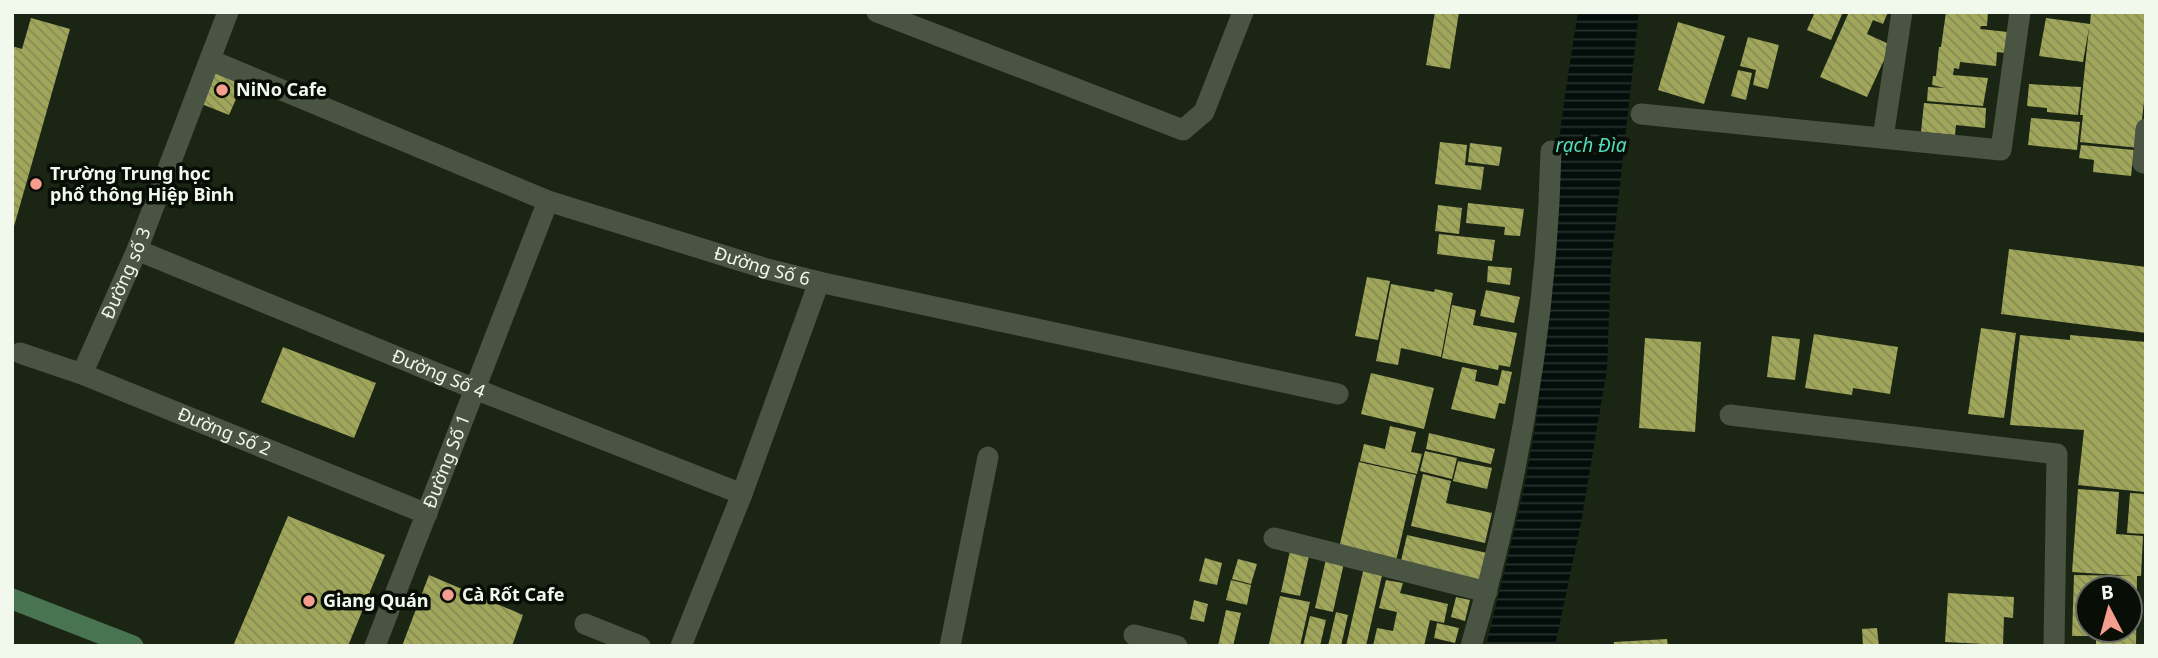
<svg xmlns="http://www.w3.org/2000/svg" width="2158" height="658" font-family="'Noto Sans',sans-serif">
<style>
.water{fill:url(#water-rules)}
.building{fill:url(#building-back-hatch);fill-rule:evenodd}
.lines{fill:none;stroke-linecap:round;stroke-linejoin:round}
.minor{stroke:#495442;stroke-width:21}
.secondary{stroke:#497452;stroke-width:21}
.poi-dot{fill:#f59d8f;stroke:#080d06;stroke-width:2.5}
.labels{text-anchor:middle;stroke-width:7;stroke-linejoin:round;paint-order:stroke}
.poi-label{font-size:18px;font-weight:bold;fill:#f1f8ec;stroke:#080d06;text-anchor:start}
.street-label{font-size:18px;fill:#f1f8ec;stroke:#080d06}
.water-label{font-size:19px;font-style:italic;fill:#53dfbf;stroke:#080d06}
</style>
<defs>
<pattern id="water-rules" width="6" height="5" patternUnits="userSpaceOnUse" patternTransform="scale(1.75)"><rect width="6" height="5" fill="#030e0b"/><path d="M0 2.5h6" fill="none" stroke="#28322f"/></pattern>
<pattern id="building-back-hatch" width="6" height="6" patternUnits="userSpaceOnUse" patternTransform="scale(1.75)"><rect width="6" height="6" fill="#a0a65a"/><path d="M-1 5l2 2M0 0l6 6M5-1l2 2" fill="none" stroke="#868a54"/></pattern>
</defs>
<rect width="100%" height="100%" fill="#1b2514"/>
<!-- water -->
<path class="water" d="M1578,12h61l-28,255 -4,102 -26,154 -26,123h-69c19,-79 41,-158 52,-239 5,-45 5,-91 8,-137 6,-87 18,-172 32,-258z"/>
<!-- building -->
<path class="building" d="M1435,12h24l-9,57 -24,-4z
M1815,12h28l-12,28 -24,-10z
M1849,12h39l-5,12 -10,-4 -6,14 24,11 -24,52 -47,-20z
M1946,12h42l-1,14h-6l-1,3 28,3 -2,21 -9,-1 -1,14 -36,-4 -1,7 -5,-1 -1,7 35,3 -5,28 -56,-5 1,-14 17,1 -13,-3 1,-9h3l3,-29h2z
M2091,12h55v70l-7,66 -59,-6 3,-27h-3l9,-87 -6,34 -44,-6 7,-38 44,6z
M31,18l39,11 -57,201 -1,-161 2,-7h-2v-16l10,3z
M1678,22l47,14 -21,68 -46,-14z
M1748,37l31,8 -11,44 -15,-4 3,-15 -16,-4z
M214,69l30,12 -15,34 -30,-12z
M1738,70l14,3 -6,27 -15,-4z
M2029,84l52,3 -3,28 -31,-3v-4l-20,-2z
M1924,103l62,5 -1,20 -29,-3 -1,10 -34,-3z
M2031,118l49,4 -3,28 -49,-5z
M1440,142l27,3 -2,20 19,2 -3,23 -46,-6z
M1470,143l32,4 -3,19 -31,-4z
M2081,145l53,5 -3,26 -38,-4 1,-12 -15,-2z
M1468,203l56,6 -4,27 -16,-1 1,-8 -39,-4z
M1438,205l24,3 -3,26 -24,-3z
M1439,234l56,6 -3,21 -55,-7z
M2009,249l137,18v66l-145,-19z
M1488,266l24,2 -2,17 -23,-3z
M1367,277l23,4 -12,59 -23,-4z
M1391,284l43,8 1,-3 18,4 -12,64 -40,-9 -3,17 -22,-4z
M1486,290l34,7 -6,26 -34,-7z
M1452,305l24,5 -3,15 44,8 -7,34 -11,-2 -1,5 -56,-12z
M1981,328l35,5 -12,85 -36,-4z
M1814,334l84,13 -8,47 -37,-6 -1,7 -47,-7z
M2020,335l50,5v-5l76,7v129l-2,21 -66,-7 6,-55 -74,-5z
M1772,336l28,3 -5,41 -28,-3z
M1645,338l56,4 -6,90 -56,-4z
M283,347l93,36 -22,55 -93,-36z
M1462,367l15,3 -2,11 23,5 4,-16 10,2 -7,32 -6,-1 -4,16 -44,-10z
M1371,373l63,15 -10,41 -63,-15z
M1390,426l26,6 -5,20 11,2 -5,20 -57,-13 4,-17 21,5z
M1429,433l66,16 -4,15 -65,-15z
M1425,451l32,7 -5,21 -32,-8z
M1458,461l34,7 -5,21 -34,-8z
M1359,462l57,13 -20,86 -57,-13z
M1423,474l28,7 -5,22 46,10 -7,30 -74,-17z
M2078,489l41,3 -3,42 27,2 -2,40h-4l-1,70h-40v-10h-24l2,-61 59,1 -61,-4zM2088,588h42v42h-42z
M2130,493l16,1v40l-19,-1z
M288,516l97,39 -37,91h-115z
M1407,535l80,18 -6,27 -80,-19z
M1290,551l19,5 -9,40 -19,-4z
M1205,558l17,5 -5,22 -18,-4z
M1238,559l19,5 -6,20 -19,-5z
M1326,559l18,4 -11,49 -18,-4z
M1364,567l19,4 -17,75h-20z
M429,575l94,40 -11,31h-110z
M1231,580l20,5 -4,20 -21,-5z
M1386,580l17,3 -3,10 48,11 -4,19 -14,-3 -6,26h-51l4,-18 16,3 4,-19 -18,-4z
M1948,593l66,4 -1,21 -9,-1 -1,28 -58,-3z
M1280,596l30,6 -10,44 -31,-2z
M1456,597l14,3 -5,21 -14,-4z
M1194,600l14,4 -4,18 -14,-3z
M1226,610l15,3 -8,33h-15z
M1336,612l12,3 -7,31h-13z
M1310,616l16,4 -6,26h-17z
M1437,623l22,5 -4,15 -21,-5z
M1877,628l2,18h-16l-1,-17z
M1667,639l1,7h-54v-4z"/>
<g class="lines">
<!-- minor -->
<g class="minor">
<path d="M877,12l306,118 21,-18 39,-100"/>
<path id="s1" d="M210,60l338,141 219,68 52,13 519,112"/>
<path d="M1641,114l360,36 19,-138"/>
<path d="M1883,138l19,-126"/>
<path d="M2143,163l3,-34"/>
<path id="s2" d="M137,250l338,139 267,105"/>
<path id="s3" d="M20,353l62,21 345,140"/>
<path id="s4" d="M82,374l55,-124 91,-238"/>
<path d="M1730,415l327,39 -3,192"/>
<path d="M1274,538l213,54"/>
<path d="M585,624l55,22"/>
<path d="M1134,635l43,11"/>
<path id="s5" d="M375,646l173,-445"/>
<path d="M681,646l61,-152 77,-212"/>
<path d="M950,646l38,-189"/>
<path d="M1471,646c47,-160 76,-328 80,-495"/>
</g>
<!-- secondary -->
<path class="secondary" d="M12,599l121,47"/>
</g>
<!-- markers -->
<g class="poi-dot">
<circle cx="222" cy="90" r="7"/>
<circle cx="36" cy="184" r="7"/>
<circle cx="448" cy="595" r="7"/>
<circle cx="309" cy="601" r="7"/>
</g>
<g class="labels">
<!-- poi labels -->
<g class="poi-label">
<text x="236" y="96">NiNo Cafe</text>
<text x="50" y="180">Trường Trung học<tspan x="50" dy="21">phổ thông Hiệp Bình</tspan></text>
<text x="462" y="601">Cà Rốt Cafe</text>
<text x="323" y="607">Giang Quán</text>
</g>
<!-- street labels -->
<g class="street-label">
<text dy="6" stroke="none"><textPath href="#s1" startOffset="590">Đường Số 6</textPath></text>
<text dy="6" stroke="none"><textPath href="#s4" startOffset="110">Đường số 3</textPath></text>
<text dy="6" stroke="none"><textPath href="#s2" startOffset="326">Đường Số 4</textPath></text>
<text dy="6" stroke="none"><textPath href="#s3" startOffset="219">Đường Số 2</textPath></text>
<text dy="6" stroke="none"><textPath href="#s5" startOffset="198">Đường Số 1</textPath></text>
</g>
<!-- water labels -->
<g class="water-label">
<text x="1591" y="152">rạch Đìa</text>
</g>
</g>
<!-- border -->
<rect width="2158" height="658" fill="none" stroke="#f1f8ec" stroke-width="28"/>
<!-- north arrow -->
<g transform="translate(2109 609) rotate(354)"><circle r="33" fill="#080d06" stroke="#656b62" stroke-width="2"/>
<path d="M0-5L12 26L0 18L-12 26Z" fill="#f59d8f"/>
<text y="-10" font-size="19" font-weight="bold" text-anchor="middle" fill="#f1f8ec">B</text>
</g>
</svg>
